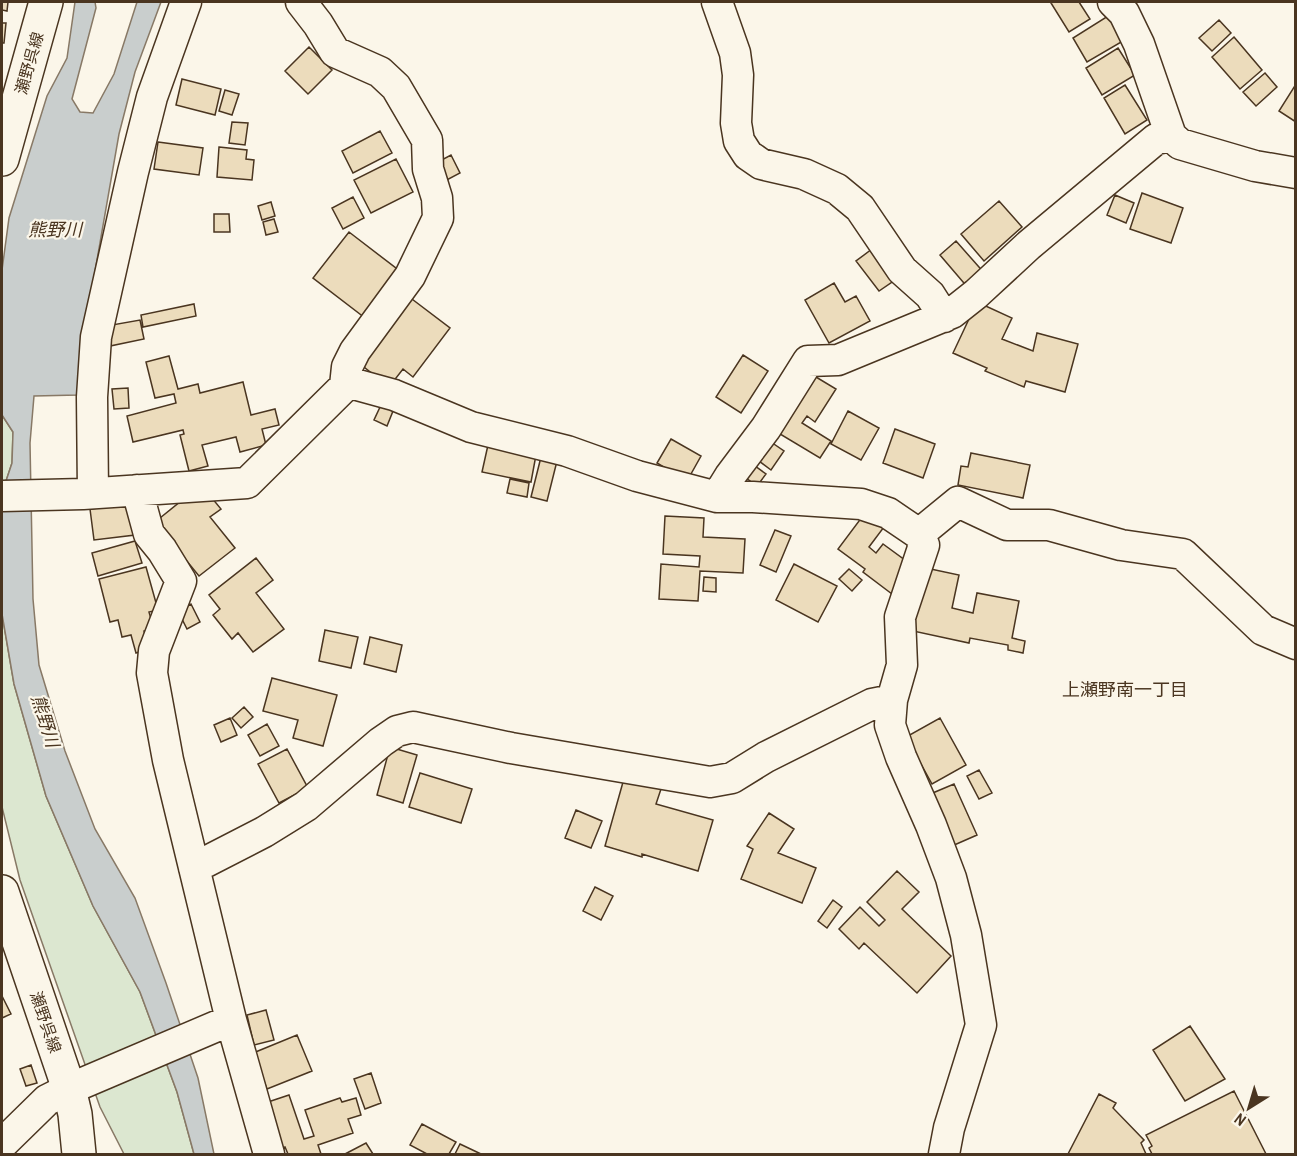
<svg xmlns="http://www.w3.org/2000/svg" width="1297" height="1156" font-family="'Archivo Narrow','Noto Sans JP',sans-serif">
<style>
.green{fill:#dce7d0;stroke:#887966;stroke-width:1.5}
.water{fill:#c9cecd;stroke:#887966;stroke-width:1.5}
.building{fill:#ecdcbc;stroke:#4a3520;stroke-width:1.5}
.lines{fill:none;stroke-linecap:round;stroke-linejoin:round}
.minor-casing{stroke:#4a3520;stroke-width:33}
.major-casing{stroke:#4a3520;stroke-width:36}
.minor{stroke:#fbf6e9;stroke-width:30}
.major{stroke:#fbf6e9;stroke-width:33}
.labels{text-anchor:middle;stroke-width:4.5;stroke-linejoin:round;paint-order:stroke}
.street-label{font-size:16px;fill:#4a3520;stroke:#fbf6e9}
.water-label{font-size:18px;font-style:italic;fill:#4a3520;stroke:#fbf6e9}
.neighbourhood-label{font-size:18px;fill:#4a3520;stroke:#fbf6e9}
</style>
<rect width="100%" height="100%" fill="#fbf6e9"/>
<!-- green -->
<path class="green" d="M2,415l11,17 -1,31 -10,30z
M2,614l12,70 32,112 47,110 47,86 37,100 17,62h-70l-24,-47 -80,-227 -18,-73z"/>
<!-- water -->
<path class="water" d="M75,2h20l1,6 -24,91 8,13 13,1 21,-39 23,-72h24l-26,70 -16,62 -29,166 -12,95 -44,1 -4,47 3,156 6,66 26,86 30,78 40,69 31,85 32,95 16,76h-20l-17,-62 -37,-100 -47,-86 -47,-110 -32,-112 -12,-70v-121l10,-30 1,-31 -11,-17v-145l7,-52 38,-122 20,-38z"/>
<!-- building -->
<path class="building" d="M2,2h6l-1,9 -5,-1z
M1053,2h26l11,17 -21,13 -18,-29z
M1108,16l15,25 -36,21 -14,-24z
M1219,20l12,13 -19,18 -13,-13z
M2,23h4l-2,20h-2z
M1234,37l28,33 -22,19 -28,-32z
M309,47l23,23 -24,24 -23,-23z
M1118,48l17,27 -33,20 -16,-27z
M1265,73l12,14 -21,19 -13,-14z
M182,79l39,10 -6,26 -39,-10z
M1296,84v38l-17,-11z
M1125,85l22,35 -22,14 -21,-36z
M225,90l14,4 -7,21 -13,-4z
M232,122l16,1 -3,22 -16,-2z
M380,131l12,22 -39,20 -11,-22z
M158,142l45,6 -4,27 -45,-6z
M219,147l28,3 -1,9 8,1 -2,20 -35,-3z
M451,155l9,18 -17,9 -9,-18z
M396,159l17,33 -42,21 -17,-33z
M1142,193l41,15 -12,35 -41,-14z
M1115,195l19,8 -8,20 -19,-8z
M353,197l11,21 -21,11 -11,-21z
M999,201l23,26 -38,34 -23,-27z
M271,202l4,14 -13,4 -4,-14z
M214,214h15l1,18h-16z
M274,219l4,13 -12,3 -3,-13z
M349,232l56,43 -36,46 -56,-43z
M956,241l30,34 -17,14 -29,-34z
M872,249l23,31 -16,11 -23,-30z
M834,283l11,19 11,-6 14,25 -41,22 -24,-43z
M404,293l46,35 -37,49 -10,-8 -14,18 -30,-24z
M977,302l35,16 -10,21 31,12 4,-18 41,11 -13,48 -39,-11 -2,6 -39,-16 2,-3 -34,-15z
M194,304l2,12 -53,11 -2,-12z
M140,320l4,19 -34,7 -4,-20z
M743,355l25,16 -27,42 -25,-16z
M169,356l9,33 20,-5 2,9 43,-11 8,33 24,-6 4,16 -17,4 4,16 -26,7 -4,-15 -34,8 6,21 -19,5 -9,-36 4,-1 -1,-4 -50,12 -6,-26 49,-13 -2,-9 -19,4 -9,-36z
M811,374l25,15 -21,33 -8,-6 -5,7 29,18 -11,17 -45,-27z
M128,388l1,20 -15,1 -2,-20z
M381,405l12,6 -6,15 -13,-6z
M848,411l31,17 -18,32 -30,-16z
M895,429l40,15 -12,34 -40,-15z
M671,439l30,17 -14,25 -30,-18z
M768,440l16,11 -13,19 -16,-12z
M488,445l48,10 -5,27 -49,-10z
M971,453l59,12 -7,33 -65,-13 3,-19 7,1z
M541,457l16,4 -10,40 -16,-4z
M751,463l15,11 -9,12 -15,-11z
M510,479l19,4 -2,14 -20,-4z
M207,492l14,17 -11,8 25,31 -36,28 -44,-54 36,-29z
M131,504l4,31 -41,5 -4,-31z
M865,513l19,14 -15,20 7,6 7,-9 30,22 -21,28 -29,-22 2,-3 -27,-20z
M665,516l39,2 -1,19 42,2 -2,34 -43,-2 -2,30 -39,-2 2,-35 38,3 1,-11 -37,-2z
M775,530l16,6 -15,36 -16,-7z
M135,541l7,22 -44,13 -6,-23z
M256,558l17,22 -17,13 28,36 -31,23 -15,-19 -6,6 -19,-24 7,-6 -11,-14z
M794,564l43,22 -19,36 -42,-22z
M146,567l12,43 -9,2 5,17 -10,2 5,18 -13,4 -5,-18 -9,2 -4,-17 -8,2 -11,-43z
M926,568l33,7 -7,33 21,5 4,-20 42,8 -7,37 13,3 -2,12 -15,-3v-5l-38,-7 -1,5 -56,-12z
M849,569l13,11 -10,11 -13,-12z
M704,577l12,1v14l-13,-1z
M191,604l9,18 -13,7 -9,-18z
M325,630l33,7 -7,31 -32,-7z
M370,637l32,8 -6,27 -32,-8z
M272,678l65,17 -14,51 -30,-8 5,-18 -35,-9z
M244,707l9,10 -12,11 -9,-10z
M230,718l7,17 -16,7 -7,-17z
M940,718l26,47 -34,19 -26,-47z
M267,724l12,22 -19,10 -12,-21z
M390,747l27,8 -14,48 -26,-8z
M287,749l21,39 -29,15 -21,-39z
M979,770l13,23 -13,6 -12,-23z
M420,773l52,16 -11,34 -52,-16z
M625,775l37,11 -6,18 57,16 -15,51 -56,-17v3l-37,-11z
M954,784l23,51 -25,11 -24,-51z
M576,810l26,11 -11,27 -26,-10z
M769,813l25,16 -16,24 38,15 -14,35 -61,-24 12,-30 -6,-3z
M897,871l22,21 -17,17 49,47 -34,37 -53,-50 -5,6 -20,-20 21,-22 19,19 6,-6 -18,-18z
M595,887l18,9 -12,24 -18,-9z
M833,900l9,7 -15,21 -9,-7z
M2,996l9,18 -9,4z
M266,1010l8,30 -20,5 -7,-30z
M1190,1026l35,53 -40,22 -32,-51z
M297,1035l15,36 -45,18 -14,-36z
M31,1065l6,18 -11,3 -6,-17z
M371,1073l10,30 -16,6 -11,-30z
M1234,1091l32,63h-114l-3,-6 3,-2 -6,-11z
M1099,1094l17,9 -3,5 31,32 -3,3 5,11h-78z
M289,1095l15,44 10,-3 -9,-26 35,-12 2,4 14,-4 5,17 -13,4 5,14 -35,12 3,9h-33l-3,-7 -10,4 -16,-46z
M422,1124l34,18 -7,12h-22l-17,-9z
M366,1143l7,11h-28z
M460,1144l21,10h-26z"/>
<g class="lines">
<!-- minor casing -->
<g class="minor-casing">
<path id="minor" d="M301,2l17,22 17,28 45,20 16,15 31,53 1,29 9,29 1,20 -28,58 -55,75 -8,16 -2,19
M717,2l18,51 3,22 -2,48 3,18 9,14 13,9 43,10 33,15 23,19 42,62 28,25 14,22
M1113,2l11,11 15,31 32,92 9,8 75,22 41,7
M137,490l12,44 13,16 19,31 -27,70 -2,22 16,87 63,260 38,134
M93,493l-1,-96 4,-60 37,-165 19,-75 34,-95
M2,496l81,-2 164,-11 98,-97 9,-2 40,11 77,32 96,24 70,25 80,21h36l108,7 27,9 31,21 5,11 -24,72 2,48 -10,35 -2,25 11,32 30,68 20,53 15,57 15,90 -32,103 -5,26
M717,497l13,-21 36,-48 42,-67 30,-1 114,-47 24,-19 53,-49 127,-106 15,-3
M919,534l39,-32 49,23h42l72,20 62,9 80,76 33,14
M194,868l70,-36 42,-26 75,-64 16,-11 16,-4 98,21 199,34 22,-4 34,-21 106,-53 20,-4
M2,1144l45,-44 22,-11 162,-69"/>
</g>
<!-- major casing -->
<g class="major-casing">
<path id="major" d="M2,159l44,-157
M2,892l67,197 6,25 4,40"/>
</g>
<!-- minor -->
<use href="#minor" class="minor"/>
<!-- major -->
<use href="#major" class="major"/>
</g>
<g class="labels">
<!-- street labels -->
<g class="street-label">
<text transform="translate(29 63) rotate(-74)" y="6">瀬野呉線</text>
<text transform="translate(46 1022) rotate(71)" y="6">瀬野呉線</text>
</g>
<!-- water labels -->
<g class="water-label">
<text x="55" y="236">熊野川</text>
<text transform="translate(45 721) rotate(73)" y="6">熊野川</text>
</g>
<!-- neighbourhood labels -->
<g class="neighbourhood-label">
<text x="1125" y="696">上瀬野南一丁目</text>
</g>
</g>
<!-- border -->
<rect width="1297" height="1156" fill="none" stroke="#4a3520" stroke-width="6"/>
<!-- north arrow -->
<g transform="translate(1249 1108) rotate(217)" stroke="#fbf6e9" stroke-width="4.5" paint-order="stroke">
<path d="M0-4.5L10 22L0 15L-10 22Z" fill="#4a3520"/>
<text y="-9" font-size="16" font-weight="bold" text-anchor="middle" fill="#4a3520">N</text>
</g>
</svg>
